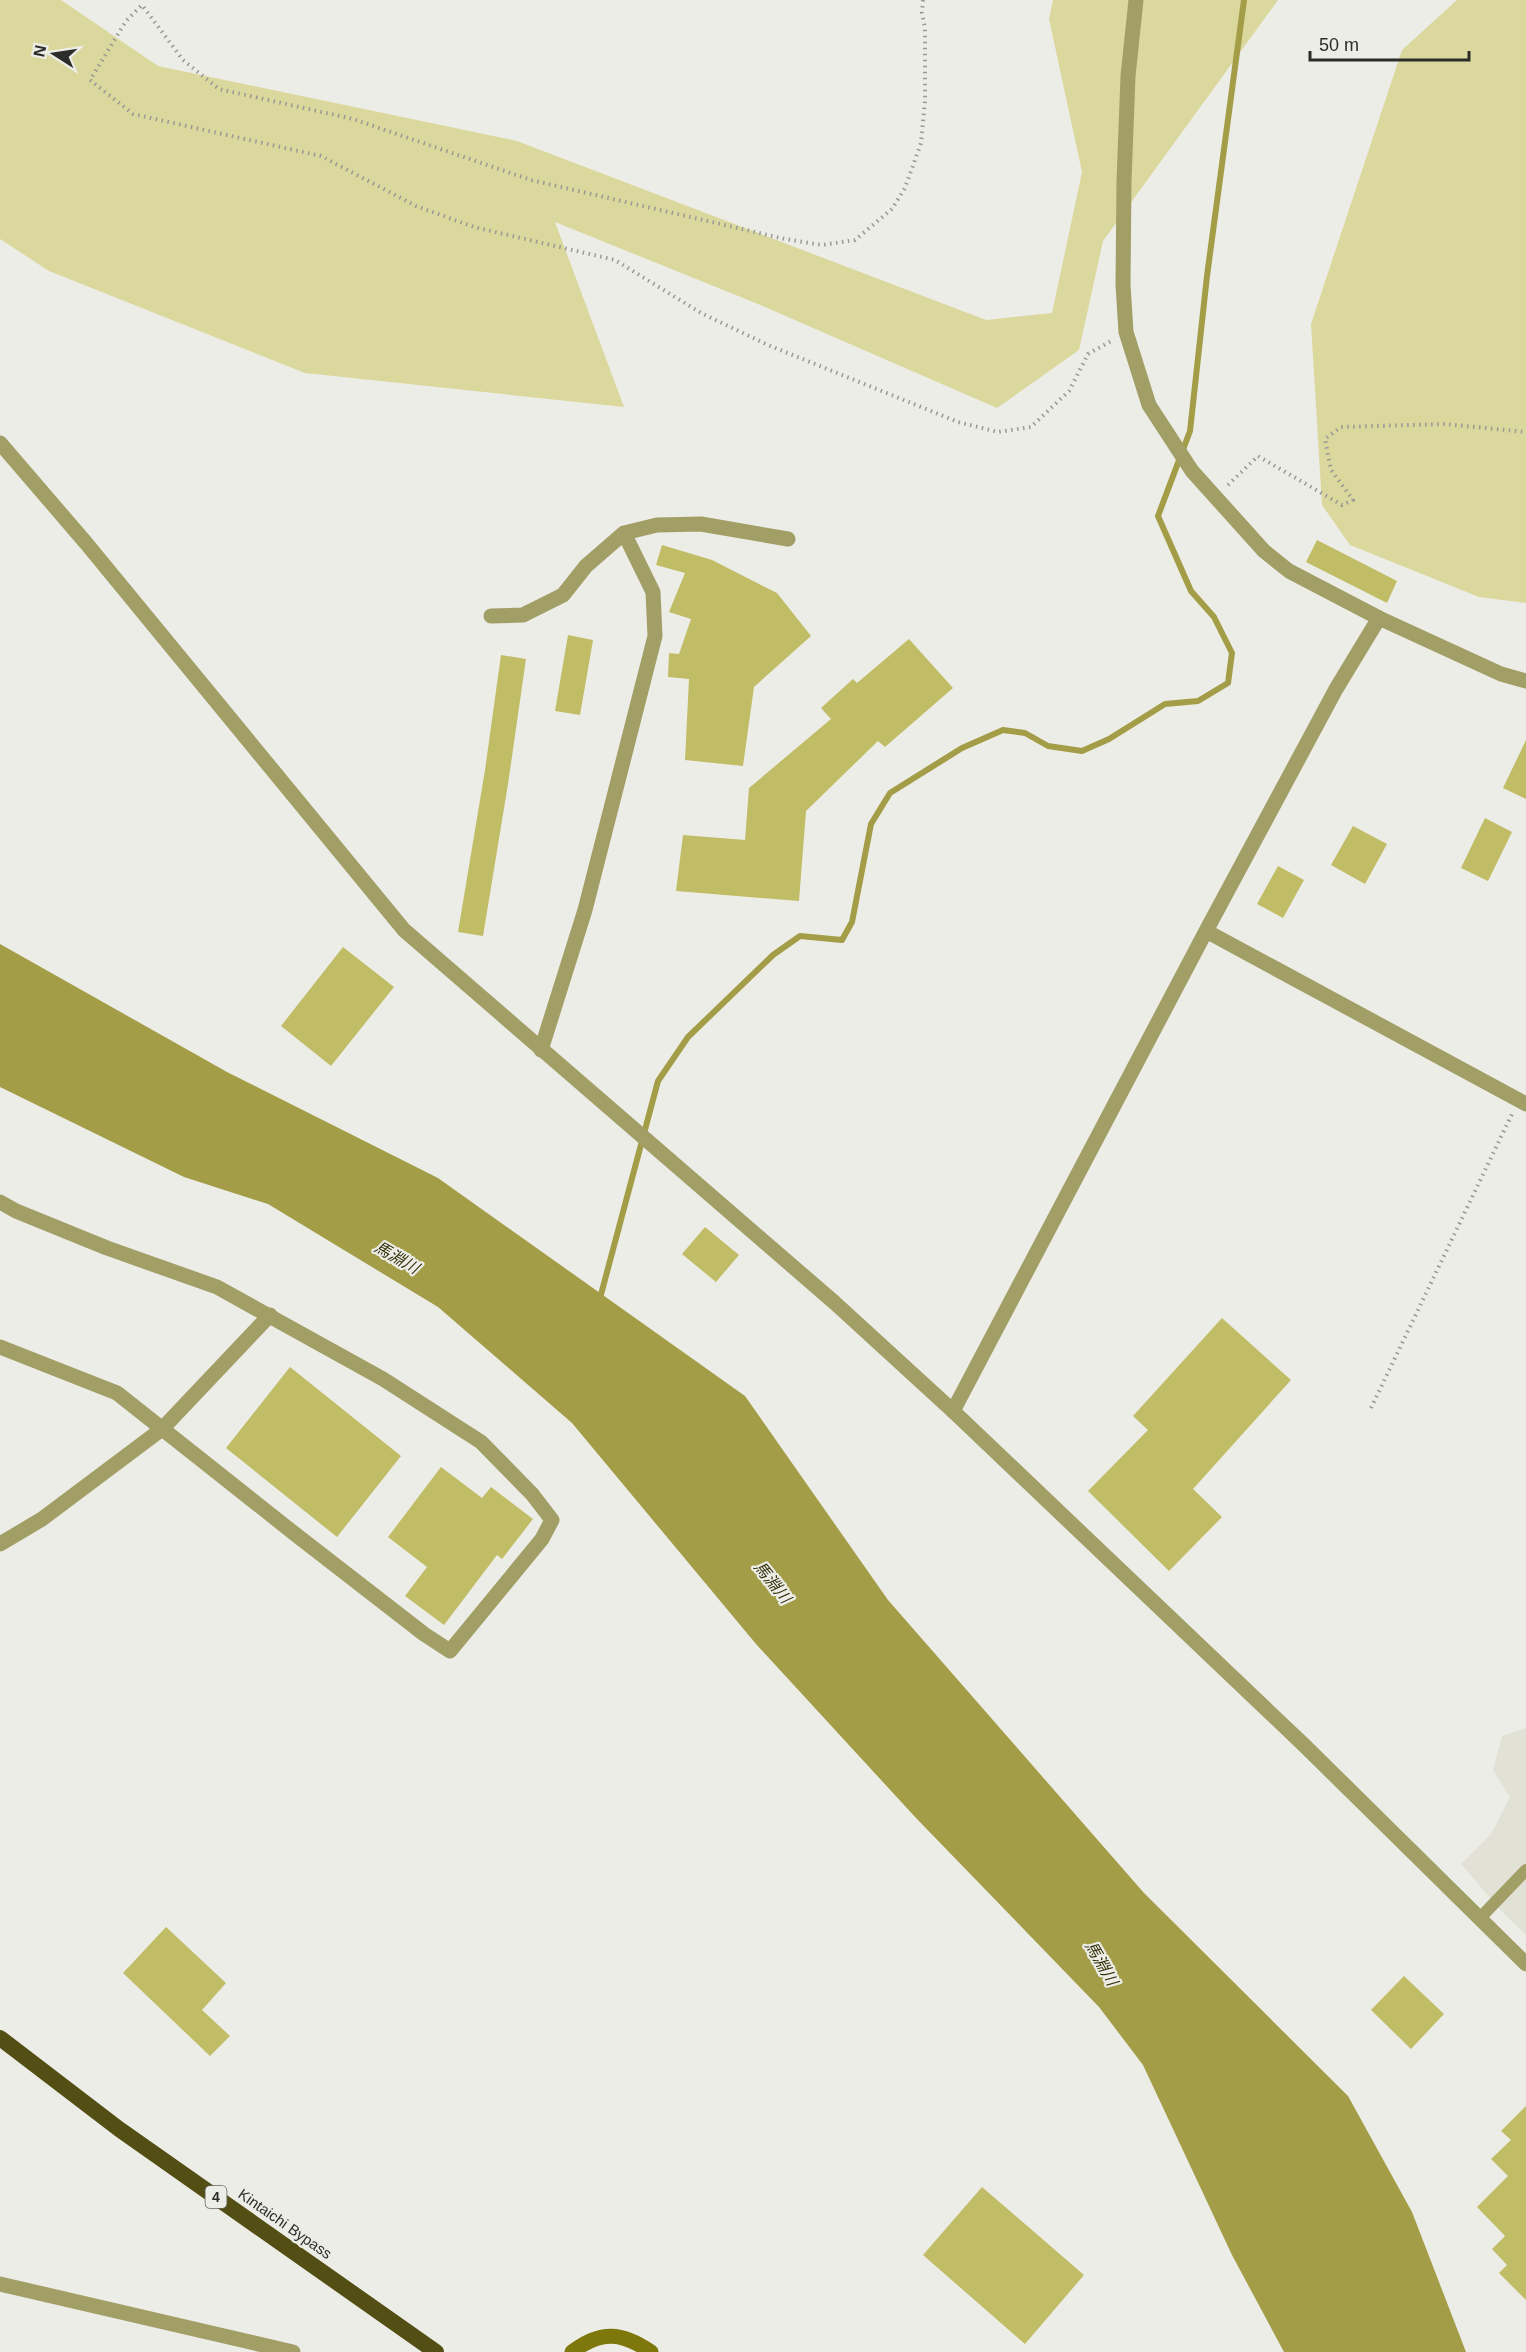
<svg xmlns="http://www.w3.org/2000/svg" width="1526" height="2352" font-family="Helvetica,'Noto Sans JP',sans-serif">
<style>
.built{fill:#e1e1d5}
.green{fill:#dbd89d}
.water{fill:#a39d47}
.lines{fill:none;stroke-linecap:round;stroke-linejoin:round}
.stream{stroke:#a39d47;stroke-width:6}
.building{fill:#c1bc66}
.path{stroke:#999995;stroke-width:4;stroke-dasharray:1.5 4.5;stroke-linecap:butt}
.service{stroke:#a19e66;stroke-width:12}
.minor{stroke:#a19e66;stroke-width:15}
.tertiary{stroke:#a19e66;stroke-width:15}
.secondary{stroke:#7d770c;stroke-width:15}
.trunk{stroke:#524e14;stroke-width:16}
.labels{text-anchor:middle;stroke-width:4.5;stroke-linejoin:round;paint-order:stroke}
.shield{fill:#edede7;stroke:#666663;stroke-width:1.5}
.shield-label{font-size:14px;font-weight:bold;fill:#2c2c2a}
.street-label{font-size:15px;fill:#2c2c2a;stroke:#edede7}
.water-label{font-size:16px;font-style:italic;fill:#322f08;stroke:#edede7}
</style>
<rect width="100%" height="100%" fill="#edede7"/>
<!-- built -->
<path class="built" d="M1526,1728v207l-21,-20 -44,-51 30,-30 19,-37 -17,-27 9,-34z"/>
<!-- green -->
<path class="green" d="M0,0h61l97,66 359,75 469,179 66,-7 30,-141 -33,-153 4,-19h225l-175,241 -24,109 -82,58 -239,-104 -203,-82 69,185 -319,-34 -256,-102 -49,-32z
M1457,0h69v603l-47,-6 -129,-52 -28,-40 -11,-181 91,-274z"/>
<!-- water -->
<path class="water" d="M0,944l227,128 211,106 307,218 143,204 256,293 204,203 64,116 54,140h-182l-52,-97 -89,-190 -44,-58 -183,-189 -160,-174 -184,-221 -134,-116 -170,-103 -84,-27 -184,-90z"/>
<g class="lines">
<!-- stream -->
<path class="stream" d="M599,1302l59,-221 30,-44 85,-82 27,-19 42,4 10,-18 19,-98 19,-31 72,-45 41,-18 22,3 23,13 34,5 27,-12 56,-35 33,-3 30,-18 4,-30 -18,-36 -23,-26 -33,-75 32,-85 17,-155 37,-276"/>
</g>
<!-- building -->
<path class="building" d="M1317,540l80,41 -10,22 -81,-41z
M662,545l50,15 65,33 34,43 -57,51 -11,79 -58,-6 4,-81 -21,-2 1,-24 10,1 12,-35 -22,-7 16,-39 -29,-8z
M568,635l25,5 -13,75 -25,-4z
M909,639l44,49 -68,59 -7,-6 -72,70 -7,90 -123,-10 7,-56 62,5 4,-52 82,-69 -10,-11 32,-29 4,4z
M501,655l25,4 -18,125 -25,152 -25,-4 27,-162z
M1526,740v59l-23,-11z
M1485,818l27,14 -24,49 -27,-13z
M1353,826l34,18 -22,40 -34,-19z
M1278,866l26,14 -21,38 -26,-14z
M343,947l51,40 -63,79 -50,-40z
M705,1227l34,28 -23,27 -34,-28z
M1222,1318l69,62 -98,109 29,28 -53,54 -81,-80 60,-61 -15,-14z
M290,1367l111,89 -64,81 -111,-89z
M441,1467l41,31 9,-11 42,32 -31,40 -5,-4 -53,70 -39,-29 22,-29 -39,-30z
M166,1927l60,56 -24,27 28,26 -20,20 -87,-83z
M1404,1976l40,38 -33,35 -40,-39z
M1526,2106v194l-27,-27 8,-8 -15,-16 13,-13 -28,-29 31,-31 -17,-17 20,-19 -10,-9z
M982,2187l102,88 -59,69 -102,-89z"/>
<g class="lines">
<!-- path -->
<path class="path" d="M923,0l-1,13 3,15v73l-4,42 -16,45 -13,21 -37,31 -33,5 -37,-6 -254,-59 -178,-61 -134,-30 -36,-29 -41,-55 -16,16 -36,59 43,34 188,42 95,50 58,21 141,33 86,53 67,32 190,77 40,10 33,-5 38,-36 19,-37 23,-13
M1228,485l30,-29 84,49 11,-5 -22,-30 -6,-31 16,-12 104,-3 81,8
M1371,1408l141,-294"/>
<!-- service -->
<path class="service" d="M1480,1918l46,-48"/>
<!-- minor -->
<path class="minor" d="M491,616l32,-1 40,-20 23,-29 38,-33 33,-8 44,-1 87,15
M1206,931l320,173
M541,1050l44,-140 70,-274 -2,-44 -29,-59
M0,1202l16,9 91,37 110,39 166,92 98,63 51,52 20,26 -10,19 -92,112 -26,-17 -129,-100 -178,-141 -117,-46
M953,1411l253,-480 130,-242 43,-71 122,56 25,7
M0,2284l293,68"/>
<!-- tertiary -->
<path class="tertiary" d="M1136,0l-8,76 -4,105 -1,104 3,47 23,73 43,66 72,80 25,20 90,47
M0,443l86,100 318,387 431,373 118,108 353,336 220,217
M0,1544l42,-25 120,-90 108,-114"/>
<!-- secondary -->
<path class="secondary" d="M572,2352c29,-22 50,-20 79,0"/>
<!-- trunk -->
<path class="trunk" d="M0,2038l119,91 317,223"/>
</g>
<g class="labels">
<!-- shield labels -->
<rect class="shield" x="205.5" y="2186" width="21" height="22" rx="4.5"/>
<g class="shield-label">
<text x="216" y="2202">4</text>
</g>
<!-- street labels -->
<g class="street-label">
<text transform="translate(285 2224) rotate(35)" y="5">Kintaichi Bypass</text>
</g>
<!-- water labels -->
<g class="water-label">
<text transform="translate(397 1257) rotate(30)" y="6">馬淵川</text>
<text transform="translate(773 1582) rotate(51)" y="6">馬淵川</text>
<text transform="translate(1102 1963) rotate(60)" y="6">馬淵川</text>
</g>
</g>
<!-- north arrow -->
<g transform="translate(54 54) rotate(282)" stroke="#edede7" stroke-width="4.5" paint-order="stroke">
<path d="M0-4.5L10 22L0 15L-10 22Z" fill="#2c2c2a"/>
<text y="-9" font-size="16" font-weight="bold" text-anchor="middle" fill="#2c2c2a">N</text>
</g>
<!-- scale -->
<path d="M1310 51v9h159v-9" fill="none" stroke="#2c2c2a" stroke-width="3"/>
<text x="1319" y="51" font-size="18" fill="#2c2c2a" stroke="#edede7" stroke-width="4.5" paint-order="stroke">50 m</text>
</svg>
